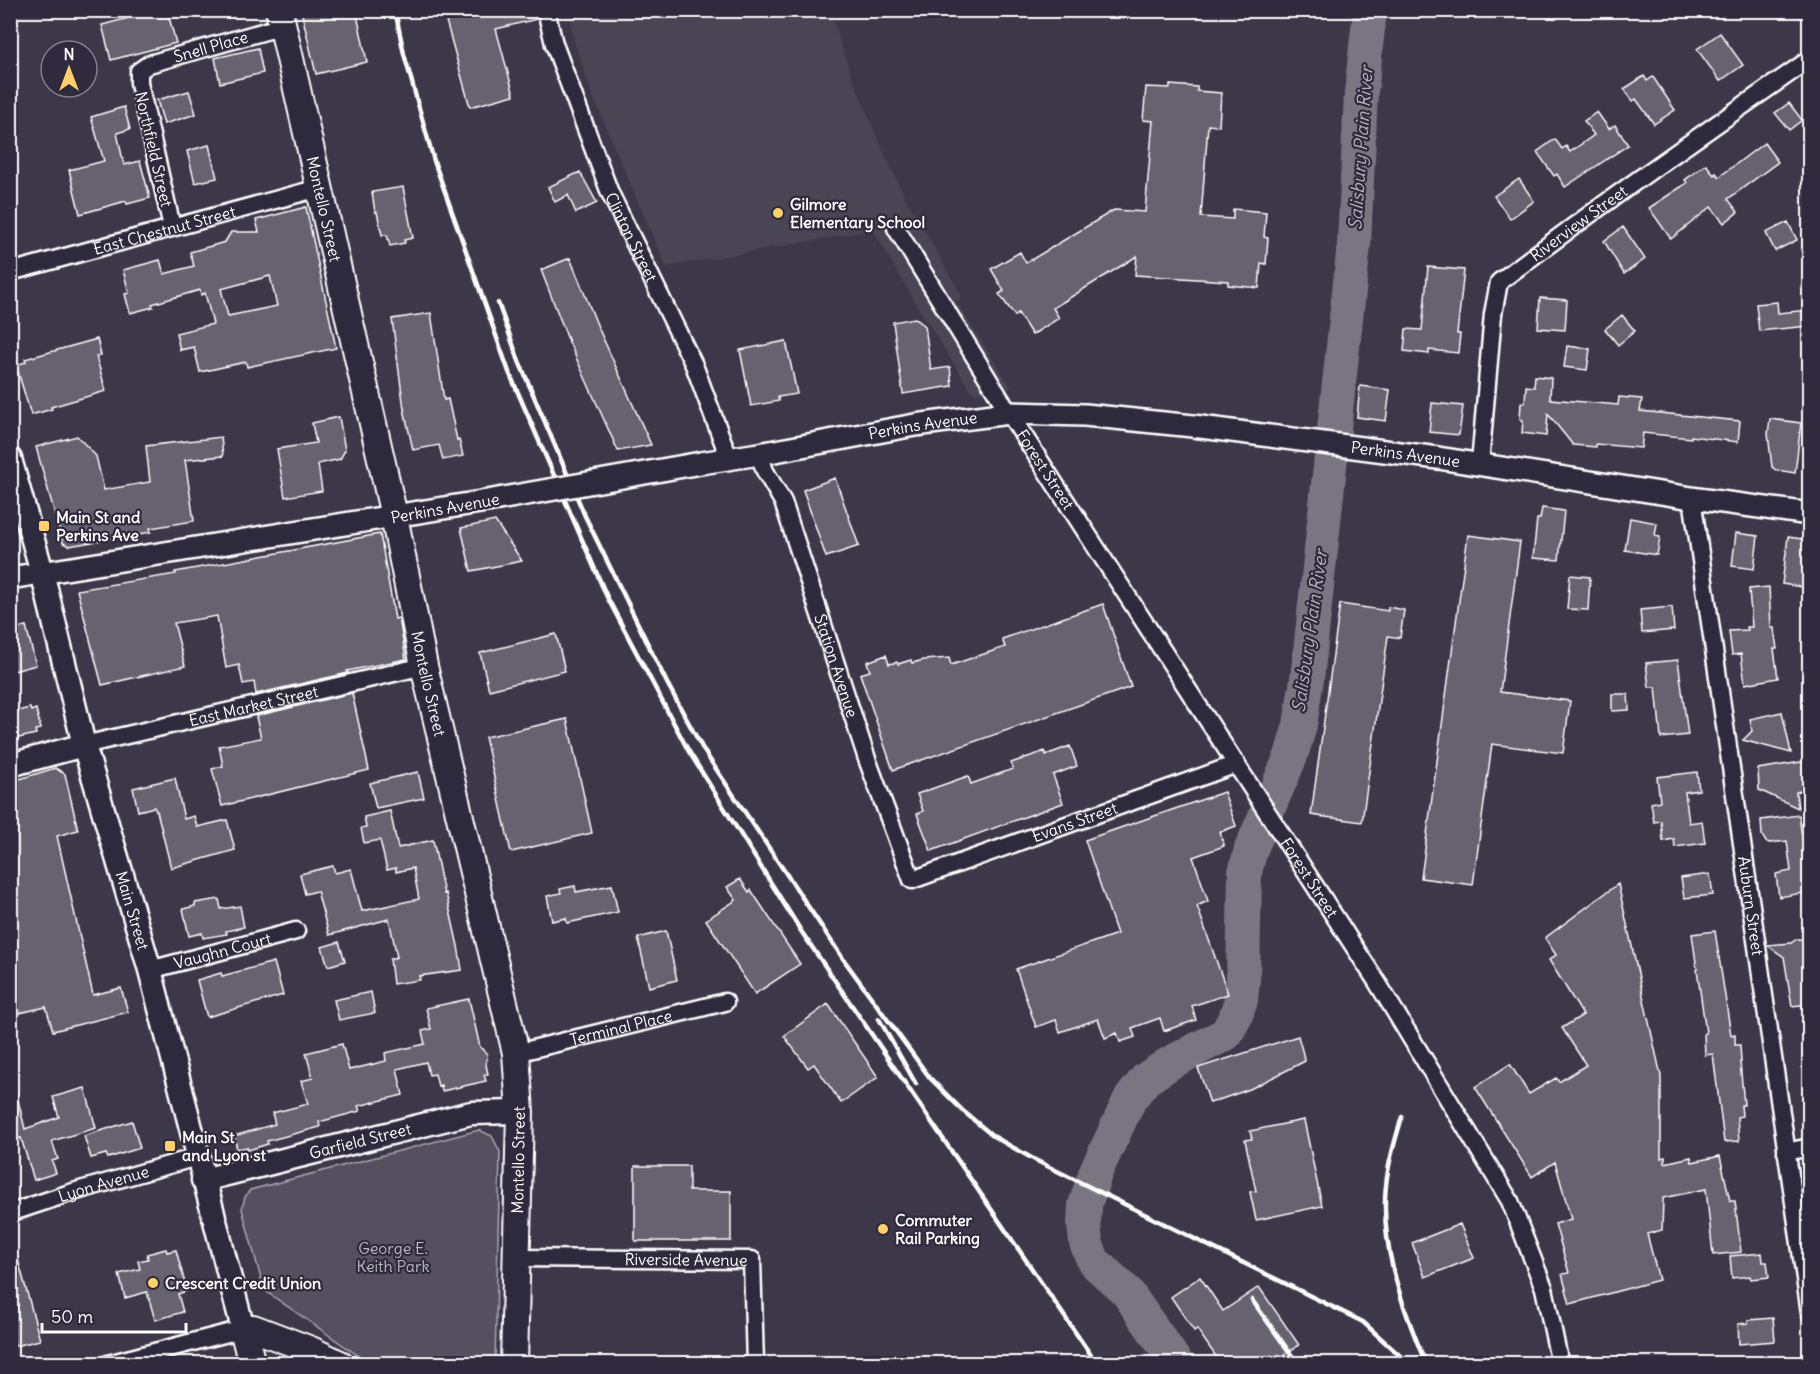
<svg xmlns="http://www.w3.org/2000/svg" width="1820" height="1374" font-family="Delius,sans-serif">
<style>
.built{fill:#494455}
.green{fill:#555060;stroke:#aaa8b0;stroke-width:1.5}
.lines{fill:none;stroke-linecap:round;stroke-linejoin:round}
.river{stroke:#797682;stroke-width:34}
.building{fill:#666270;stroke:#fff;stroke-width:1.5;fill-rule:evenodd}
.minor-casing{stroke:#fff;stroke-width:21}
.tertiary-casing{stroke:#fff;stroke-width:26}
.secondary-casing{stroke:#fff;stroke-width:27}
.primary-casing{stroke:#fff;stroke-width:30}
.minor{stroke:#2f2a3d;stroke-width:16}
.tertiary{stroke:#2f2a3d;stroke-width:21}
.secondary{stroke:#2f2a3d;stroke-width:22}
.primary{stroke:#2f2a3d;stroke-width:26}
.rail{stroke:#fff;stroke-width:4.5}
.tertiary-bridge-casing{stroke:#fff;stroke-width:26;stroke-linecap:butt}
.tertiary-bridge{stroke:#2f2a3d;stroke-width:21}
.poi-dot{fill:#ffd166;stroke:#2f2a3d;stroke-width:2}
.labels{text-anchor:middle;stroke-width:4.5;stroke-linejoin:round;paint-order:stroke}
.street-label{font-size:16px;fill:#fff;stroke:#2f2a3d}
.poi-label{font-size:16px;font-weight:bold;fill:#fff;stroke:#2f2a3d;text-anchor:start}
.park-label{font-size:16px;fill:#bbb9bf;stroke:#2f2a3d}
.water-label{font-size:18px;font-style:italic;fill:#b5b4ba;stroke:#2f2a3d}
</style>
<rect width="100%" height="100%" fill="#3c3749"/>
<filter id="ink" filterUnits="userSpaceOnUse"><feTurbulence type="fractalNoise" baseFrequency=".0167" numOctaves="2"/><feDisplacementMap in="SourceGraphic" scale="12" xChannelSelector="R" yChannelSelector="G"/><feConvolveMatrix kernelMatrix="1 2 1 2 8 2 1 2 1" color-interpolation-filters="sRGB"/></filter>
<g filter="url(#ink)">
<!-- built -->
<path class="built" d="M568,11h262l20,60 26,64 28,60 58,101 -6,6 56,86 -39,6 -56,-88 -44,-76 -207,37 -76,-177 -15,-46z"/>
<!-- green -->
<path class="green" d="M479,1130l13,6 8,16 -5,211h-126l-105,-73 -22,-81 3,-12 5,-7z"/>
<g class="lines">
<!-- river -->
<path class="river" d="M1177,1364l-50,-72 -33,-30 -8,-19 -2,-19 1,-19 11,-34 34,-72 16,-20 24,-16 56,-29 9,-16 6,-18 2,-20 2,-108 6,-23 40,-93 9,-31 7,-46 47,-434 7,-152 9,-83"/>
</g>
<!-- building -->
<path class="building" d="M147,10h20l9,33 -65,17 -9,-35 42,-11 4,-1z
M301,10h55l11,52 -51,12z
M443,10h93l1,9 -41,10 18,66 -44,12z
M1720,33l23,32 -23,16 -23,-32z
M258,48l5,25 -43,10 -5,-25z
M1644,76l3,5 6,-4 22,33 -21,14 -18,-25 -3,2 -9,-12z
M1170,85l27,2v4l24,2 -2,33 -11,-1 -7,92 32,2v-10l33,3 -2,25 4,1 -2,26 -5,-1 -2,25 -31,-3v-4l-93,-6 2,-19 -84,52 6,10 -27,17 -14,-22 -3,3 -16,-22 5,-3 -13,-22 29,-17 6,11 88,-53 31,2 8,-91 -10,-1 3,-33 24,1z
M189,91l7,23 -32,10 -7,-24z
M1789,103l13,17 -13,10 -14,-17z
M124,107l6,22 -13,4 7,32 16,-4 10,37 -23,6 -1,-3 -46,13 -11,-44 35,-9 -13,-44z
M1597,112l12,17 6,-4 13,20 -63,42 -8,-13 -3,2 -17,-24 18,-13 7,10 4,-3 4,6 24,-17 -10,-14z
M1764,143l14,19 -50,37 10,13 -14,11 -13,-16 -40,32 -22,-31 38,-25 -2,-3 21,-16 8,11 2,-2 3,4z
M209,145l8,33 -22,5 -8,-32z
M580,172l17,31 -21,10 -8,-18 -13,7 -7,-15z
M1519,179l15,22 -24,18 -16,-23z
M403,187l10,51 -9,2 1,3 -15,3 -3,-11h-5l-5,-23h-2l-3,-20z
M306,207l30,141 -89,19 -1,-5 -46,10 -6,-25 -14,3 -4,-17 37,-9 -8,-31 -4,2 -1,-5 -48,14 1,3 -23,6 -5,-19 4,-1 -6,-23 37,-10 4,14 30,-8 -4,-14 35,-10 6,-10h28l-3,-12zM270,276l7,30 -49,10 -7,-27z
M1788,222l9,18 -22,11 -9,-18z
M1623,227l22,32 -21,15 -20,-33z
M570,258l28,69 53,118 -33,6 -49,-109 -28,-72z
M1428,267l36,3 -7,64h3l-2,19 -29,-3v4l-25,-3 2,-22 16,1z
M1540,298l27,2 -2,30 -27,-2z
M1777,302l1,11 31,-3v16l-50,5 -3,-27z
M431,313l13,87 4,-1 9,41 2,-1 4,17 -20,4 -4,-15 -26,5 -9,-41 -12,-90z
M1622,315l13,16 -17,14 -13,-16z
M915,318l10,8 6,44 19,-3 2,19 -49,8 -10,-72z
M97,339l4,16 -5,1 10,35 -55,16 1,2 -21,6 -15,-50 10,-3 -1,-3z
M786,341l11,53 -19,3 1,4 -28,5 -11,-56z
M1567,346l23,3 -3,21 -23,-3z
M1535,376l16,2 -1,21 68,6 1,-8 23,2 -2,12 100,10 -2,21 -47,-6v2l-48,-5 -2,15 -45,-4v3l-23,-2 -25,-31 -2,22 -24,-3 1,-13 -3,-1 1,-16h4l1,-17 8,1z
M1360,386l30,4 -4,31 -29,-4z
M1432,403l31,3 -4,29 -30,-3z
M339,417l6,33 -5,9 -22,5 4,27 -37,6 -8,-48 39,-6 -4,-20z
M1770,419l31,4 -6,50 -19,-3 -4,-3 -4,-33z
M77,436l19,20 8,34 46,-8 -4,-36 75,-9 2,19 -38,4 9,61 -44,7 1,4 -82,14 -6,-3 -27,-96z
M835,478l24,68 -33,11 -23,-67z
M1542,508l22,3 -5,49 -26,-2 4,-39h3z
M1630,518l27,5 -2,13 5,1 -3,18 -32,-5z
M495,521l27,40 -51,10 -10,-43z
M1736,533l22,3 -4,33 -22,-3z
M380,534l15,85 4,-1 7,41 -59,12 1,2 -92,21 -2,-12 -11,2 -4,-19 -13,3 -9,-52 -43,7 11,43 -83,19 -25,-95 99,-16 -1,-2z
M1468,535l52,7 -20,150 70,9 -7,52 -71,-9 -19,141 -52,-7z
M1788,537l21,3v48l-27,-4z
M1570,575l20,2 -2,33 -21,-1z
M1769,587l2,41h3l3,21h-3l4,29 -33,6 -4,-30 -9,1 -3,-24 19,-1 -1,-3h5l-3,-38z
M1103,604l28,83 -238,83 -33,-96 10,-3 -3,-9 19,-7 3,9 8,-2 1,2 13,-4 1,3 12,-3 25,-2 2,7 54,-18 -3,-8z
M1340,604l48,7v-4l16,3 -4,28 -12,-2 -26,186 -51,-7z
M1672,607l2,23 -32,3 -2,-23z
M26,626l10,39 -26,7v-42z
M556,634l9,37 -76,19 -9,-37z
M1678,660l10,75 -27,3 -5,-51h-7l-3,-24z
M352,693l17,77 -147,36 -10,-37 11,-3 -4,-20 42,-8 -5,-21 4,-2z
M1612,694h16l1,16 -17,1z
M30,708l1,3 5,-2 5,20 -6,1 1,4 -26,6v-27z
M1782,712l9,41 -48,-13 9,-9 -2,-12z
M567,719l25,114 -81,19 -26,-115z
M1070,746l7,20 -24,9 10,28 -132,48 -14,-37 6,-3 -6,-17 51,-18 3,8 42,-15 -2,-6 34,-12 1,4z
M1807,761l2,28 -13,3 2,16 -39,-18 -1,-21z
M55,768l10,6 13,56 -21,6 36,159 28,-7 7,24 -75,19 -7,-24 -31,7 -5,-19v-213z
M418,772l6,26 -48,10 -6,-25z
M1697,772l2,18 -14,2 4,31 13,-2 3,22 -30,4 -1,-8 -11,2 -2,-20 -7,1 -3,-19 9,-2 -3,-24z
M175,778l9,41 10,-3 3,11 30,-7 8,30 -64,18 -14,-57h-1l-2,-4 -16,4 -5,-23z
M1224,792l12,34 -16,6 4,14 -31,11 15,44 -11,5 31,88 -36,12 4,14 -32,11 -4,-13 -28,10 3,9 -15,5 -3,-9 -12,5 -7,-19 -38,13 -4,-12 -20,7 -20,-58 101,-35 -32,-94z
M390,811l8,37 35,-8 11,54 2,-1 12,53 4,24 -43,6 1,4 -27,4 -3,-25 7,-2 -8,-38 -60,16 -12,-44 -12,3 -5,-20 33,-8 2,7 16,-4 11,42 57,-12 -6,-31 -17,4v-4l-9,2 -7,-30 -16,3 -3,-15 5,-1 -2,-10z
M1799,815l10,77 -30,5 -3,-23 15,-3 -4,-30 -17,2 -4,-1 -4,-7 -1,-15z
M1710,874l3,21 -29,3 -3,-20z
M740,879l9,13 2,-2 49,74 -45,30 -49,-74 30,-20 -9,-13z
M1618,884l43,192v82l4,-1v6l26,-6 1,5 28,-6 10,45h5l6,51 -28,3 -7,-66 -43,9 -1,32 -15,4 12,46 -89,24 -8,-30 7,-1 -14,-49 16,-5 -16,-57 -23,15 -57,-90 35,-23 19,30 27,-16 3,4 27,-17 -24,-37 21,-13 -34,-55 7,-5 -11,-17z
M612,885l6,27 -51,11 -1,-5 -14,3 -5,-25 14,-3 -1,-4 15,-3 1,6z
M219,899l2,10 19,-3 4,21 -18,4 1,3 -24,4 -1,-5 -13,3 -6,-27 12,-3v-3z
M666,931l11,49 -28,7 -11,-49z
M1715,931l16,104 4,-1v11h5l1,17h-1l4,43h-3l1,11 -5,1 2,24 -15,1 -11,-88 -8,1 -1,-22h2l-14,-99z
M1797,939l12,1v64l-17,2 -8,-49 -17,-12 24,-2z
M339,942l6,19 -17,5 -6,-19z
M274,962l9,33 -76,22 -10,-37 24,-7 1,3z
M371,992l4,21 -36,7 -5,-20z
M469,999l11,48 7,7 -1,11 2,9 -4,1 2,6 -44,10 -1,-6 -3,1 -3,-12 -6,1 -3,-13 -29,7 6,26 -45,11 2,5 -41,11 1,5 -53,14 1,3 -20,6 -1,-3 -10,2 -3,-13 41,-12 -3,-11 36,-9 -7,-23 12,-3 -7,-25 36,-9 7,26 37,-9 -1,-8 40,-9 -3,-13 9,-2 -5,-21z
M828,1004l50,73 -37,26 -27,-39 -6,4 -24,-32z
M1298,1036l7,25 -55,28 -40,14 -12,-35z
M85,1088l11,40 -44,13 6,18 -6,2 4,12 -22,7 -13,-42 -11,3v-49h6l9,37 34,-12 -6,-20z
M1304,1120l18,86 -66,14 -6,-28 6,-1 -11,-51 7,-1 -2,-8z
M132,1121l8,27 -32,10 -2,-4 -15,4 -7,-22z
M635,1166h54v25h42v50h-96z
M1460,1224l14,34 -49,19 -13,-34z
M166,1249l1,3 9,-2 11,41 -9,3 5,18 -28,8 -8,-28 -22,6 -6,-24 21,-5 -2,-8 10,-2 -1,-5z
M16,1252l24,88 -25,6 -5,-19v-74z
M1762,1253l1,9h4l2,15 -18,2 -1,-3 -18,2 -2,-22z
M1200,1277l23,34 36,-24 40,58 -28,19h-50l-24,-35 -3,2 -23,-34z
M1773,1318l2,23 -36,3 -1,-20 10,-1v-3z"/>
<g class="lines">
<!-- minor casing -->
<g class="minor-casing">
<g id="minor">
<path id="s1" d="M546,10l8,34 56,149 84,172 35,93"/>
<path id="s2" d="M172,227l-33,-144v-12l10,-7 134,-38"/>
<path id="s3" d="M896,228l113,185 368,569 133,219 34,87 16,76"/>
<path id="s4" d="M10,272l309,-84"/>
<path id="s5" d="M759,454l6,17 18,31 84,257 45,121 325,-116"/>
<path id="s6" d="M1480,464l13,-150 6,-32c101,-77 206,-150 311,-223"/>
<path id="s7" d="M1692,498l118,815"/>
<path id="s8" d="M84,745l340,-79"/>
<path id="s9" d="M150,970l146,-39"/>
<path id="s10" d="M516,1053l209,-51"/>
<path d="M1786,1152l24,-5"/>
<path id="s11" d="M10,1213l63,-21 124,-35"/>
<path id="s12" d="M516,1258l236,2 3,104"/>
<path d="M108,1364l135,-35"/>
</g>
</g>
<!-- tertiary casing -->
<g class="tertiary-casing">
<g id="tertiary">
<path id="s13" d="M701,463l58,-9 156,-29 94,-12 76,2 108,11 245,32 254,40 118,16"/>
<path d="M10,578l477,-77"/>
</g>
</g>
<!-- secondary casing -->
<g class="secondary-casing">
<g id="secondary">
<path id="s14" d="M10,459l32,113 42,173 66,225 93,359"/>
<path d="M10,765l74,-20"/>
<path id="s15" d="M203,1180l268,-67 49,-1"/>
</g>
</g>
<!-- primary casing -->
<g class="primary-casing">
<g id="primary">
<path id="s16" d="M279,10l115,506 30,150 92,387 4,59 -6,252"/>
<path d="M252,1364l-9,-35 10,-1 58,22 29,14"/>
</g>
</g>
<!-- minor -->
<use href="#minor" class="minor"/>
<!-- tertiary -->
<use href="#tertiary" class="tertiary"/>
<!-- secondary -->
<use href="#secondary" class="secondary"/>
<!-- primary -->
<use href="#primary" class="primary"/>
<!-- rail -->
<path class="rail" d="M395,10l9,44 30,107 75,211 98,225 81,153 113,181 296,433
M498,303l21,58 66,155 82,167 37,68 140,209 86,118 33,33 30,25 42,24 328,162 46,42
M879,1019l37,65
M1402,1117c-5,17 -11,36 -14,54 -12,65 13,133 38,193
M1252,1300l46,64"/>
<!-- tertiary-bridge casing -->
<g class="tertiary-bridge-casing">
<path id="tertiary-bridge" d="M487,501l214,-38"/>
</g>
<!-- tertiary-bridge -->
<use href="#tertiary-bridge" class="tertiary-bridge"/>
</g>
</g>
<!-- markers -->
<g class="poi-dot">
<circle cx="778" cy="213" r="6"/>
<rect x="38" y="520" width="12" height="12" rx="3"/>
<rect x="164" y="1140" width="12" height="12" rx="3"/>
<circle cx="883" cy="1229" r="6"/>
<circle cx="153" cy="1283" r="6"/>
</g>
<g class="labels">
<!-- street labels -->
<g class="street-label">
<text dy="6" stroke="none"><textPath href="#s2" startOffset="236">Snell Place</textPath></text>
<text transform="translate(154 149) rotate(77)" y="6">Northfield Street</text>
<text dy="6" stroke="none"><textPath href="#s16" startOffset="204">Montello Street</textPath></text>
<text dy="6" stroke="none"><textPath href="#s6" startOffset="282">Riverview Street</textPath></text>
<text dy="6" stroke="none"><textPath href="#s4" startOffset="160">East Chestnut Street</textPath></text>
<text dy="6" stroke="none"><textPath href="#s1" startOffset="243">Clinton Street</textPath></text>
<text dy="6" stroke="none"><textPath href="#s13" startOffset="225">Perkins Avenue</textPath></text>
<text dy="6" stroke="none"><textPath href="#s13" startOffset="711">Perkins Avenue</textPath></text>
<text dy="6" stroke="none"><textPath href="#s3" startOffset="284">Forest Street</textPath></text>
<text transform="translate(445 508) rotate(-10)" y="6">Perkins Avenue</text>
<text dy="6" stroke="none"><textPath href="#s5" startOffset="226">Station Avenue</textPath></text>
<text dy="6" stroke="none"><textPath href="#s16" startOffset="690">Montello Street</textPath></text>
<text dy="6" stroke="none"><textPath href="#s8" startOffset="174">East Market Street</textPath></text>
<text dy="6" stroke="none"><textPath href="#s5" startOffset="626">Evans Street</textPath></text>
<text dy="6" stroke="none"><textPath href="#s3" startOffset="770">Forest Street</textPath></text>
<text dy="6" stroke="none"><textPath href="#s7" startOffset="412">Auburn Street</textPath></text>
<text dy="6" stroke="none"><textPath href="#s14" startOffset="468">Main Street</textPath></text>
<text dy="6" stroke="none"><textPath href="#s9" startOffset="75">Vaughn Court</textPath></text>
<text dy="6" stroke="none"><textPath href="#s10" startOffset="108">Terminal Place</textPath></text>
<text dy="6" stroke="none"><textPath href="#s15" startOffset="162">Garfield Street</textPath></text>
<text transform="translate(518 1160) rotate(-89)" y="6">Montello Street</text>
<text dy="6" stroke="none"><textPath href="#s11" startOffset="98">Lyon Avenue</textPath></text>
<text dy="6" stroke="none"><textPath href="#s12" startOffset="170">Riverside Avenue</textPath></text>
</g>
<!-- poi labels -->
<g class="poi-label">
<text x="790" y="210">Gilmore<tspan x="790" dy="18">Elementary School</tspan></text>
<text x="56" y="523">Main St and<tspan x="56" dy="18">Perkins Ave</tspan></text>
<text x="182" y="1143">Main St<tspan x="182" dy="18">and Lyon st</tspan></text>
<text x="895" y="1226">Commuter<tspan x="895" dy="18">Rail Parking</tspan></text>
<text x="165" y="1289">Crescent Credit Union</text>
</g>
<!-- park labels -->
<g class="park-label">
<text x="393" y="1254">George E.<tspan x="393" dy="18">Keith Park</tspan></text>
</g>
<!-- water labels -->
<g class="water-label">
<text transform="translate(1361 148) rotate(-86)" y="6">Salisbury Plain River</text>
<text transform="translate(1310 631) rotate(-82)" y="6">Salisbury Plain River</text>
</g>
</g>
<!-- margin -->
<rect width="1820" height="1374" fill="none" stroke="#2f2a3d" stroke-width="36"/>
<rect x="18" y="18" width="1784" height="1338" fill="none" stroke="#fff" stroke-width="2" filter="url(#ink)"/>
<!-- north arrow -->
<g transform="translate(69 69)"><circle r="28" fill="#2f2a3d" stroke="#827f8b" stroke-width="1.5"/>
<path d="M0-4.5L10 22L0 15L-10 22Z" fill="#ffd166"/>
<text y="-9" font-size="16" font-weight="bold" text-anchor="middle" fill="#ffffff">N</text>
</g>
<!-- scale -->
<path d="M42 1323v9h144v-9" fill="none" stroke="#ffffff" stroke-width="3"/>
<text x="51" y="1323" font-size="18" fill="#ffffff" stroke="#2f2a3d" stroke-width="4.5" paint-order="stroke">50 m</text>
</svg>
